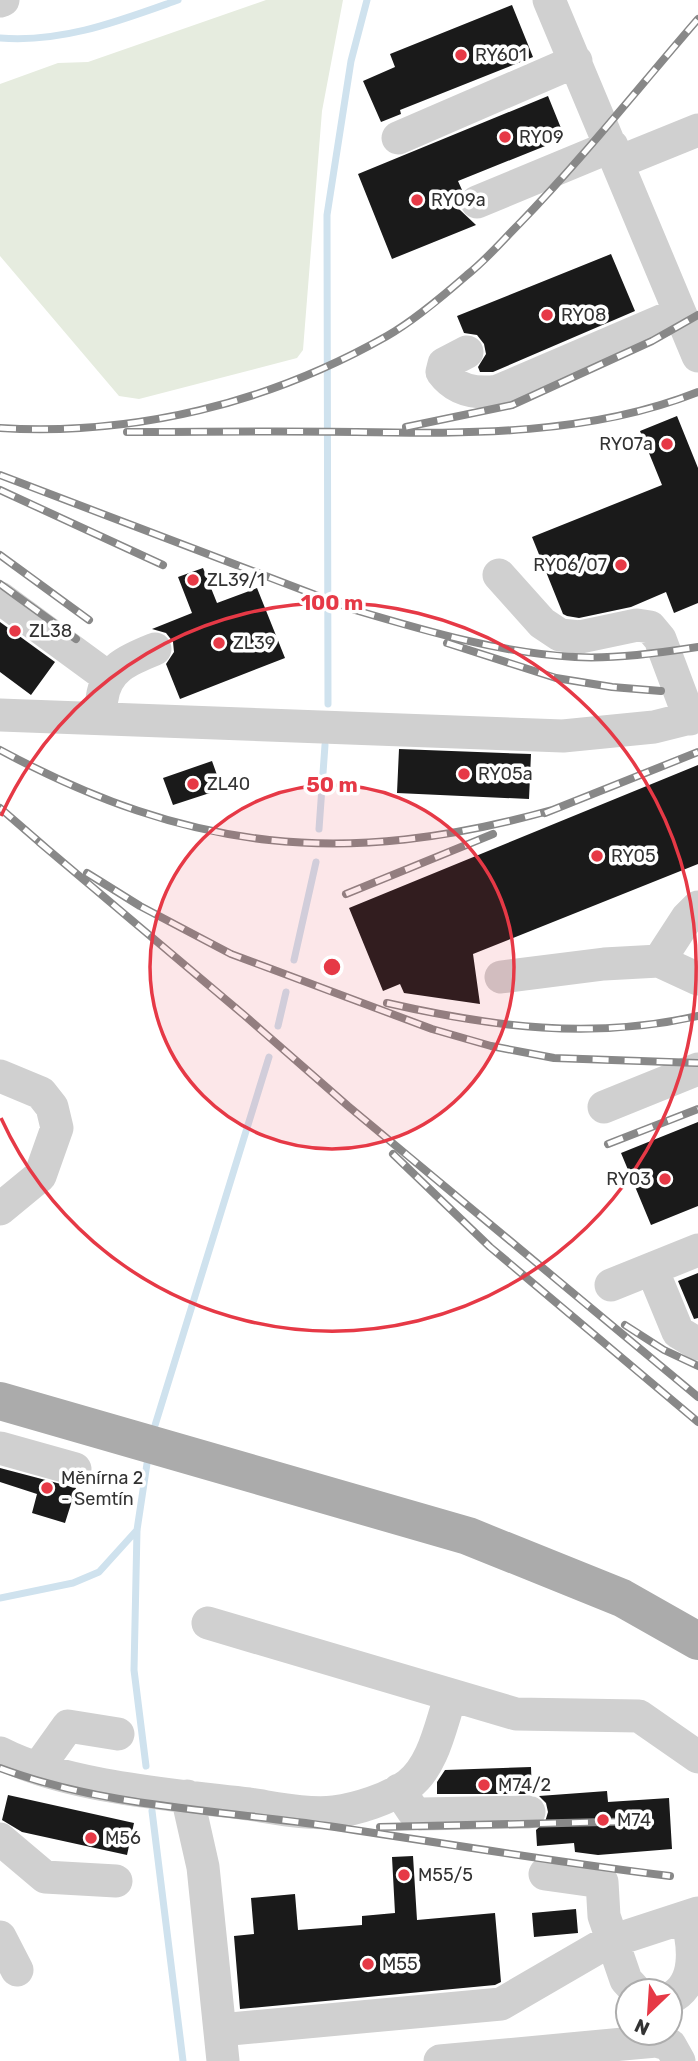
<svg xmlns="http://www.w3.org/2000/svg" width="698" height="2061" font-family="Rubik,sans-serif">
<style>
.green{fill:#e6ecdf}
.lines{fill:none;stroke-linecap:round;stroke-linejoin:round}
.stream{stroke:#cfe2ee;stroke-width:7}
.building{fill:#1a1a1a}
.minor{stroke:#d0d0d0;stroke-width:33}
.major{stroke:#ababab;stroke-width:38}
.rail-casing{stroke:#888;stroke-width:8}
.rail{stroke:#fff;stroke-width:5;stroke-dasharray:16;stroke-linecap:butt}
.ring{fill:none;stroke:#e63946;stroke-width:3.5}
.poi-dot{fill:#e63946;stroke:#fff;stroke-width:2.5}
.labels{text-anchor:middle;stroke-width:7;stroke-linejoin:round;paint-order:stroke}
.poi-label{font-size:18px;fill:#333;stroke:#fff;text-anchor:start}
.centre{fill:#e63946;stroke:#fff;stroke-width:3.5}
.ring-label{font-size:21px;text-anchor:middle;font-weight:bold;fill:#e63946;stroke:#fff;stroke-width:7;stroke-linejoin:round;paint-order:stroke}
</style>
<rect width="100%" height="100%" fill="#fff"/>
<!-- green -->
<path class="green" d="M266,0h77l-21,111 -19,239 -6,8 -158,41 -20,-3 -119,-140v-172l58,-21 30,-1z"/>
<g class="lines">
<!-- stream -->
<path class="stream" d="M0,38c63,5 119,-17 178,-38
M328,704l-1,-489 24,-154 16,-61
M319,829l6,-84
M294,960l22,-98
M278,1026l8,-34
M152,1435l117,-378
M0,1598l73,-15 26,-11 38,-42
M146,1766l-12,-96 3,-140 11,-73
M152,1811l31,250"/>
</g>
<!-- building -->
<path class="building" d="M512,5l21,52 -133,53 1,4 -20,8 -18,-41 32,-14 -5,-13z
M548,96l17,42 -107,43 4,9 -3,19 17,16 -84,34 -34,-85z
M611,254l24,57 -142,61h-13l-2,-5 8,-13 -2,-10 -7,-9 -13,-2 -7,-17z
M677,416l21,52v135l-24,10 -8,-21 -35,15 -52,11 -12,-2 -4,-2 -31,-77 130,-52 -22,-54z
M203,568l14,35 40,-15 28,70 -105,41 -14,-35 8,-12 -1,-10 -7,-9 -14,-4 40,-16 -14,-36z
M0,622l55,40 -24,33 -31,-23z
M399,749l132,5 -2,45 -132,-6z
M212,761l10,28 -49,16 -10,-27z
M698,765v99l-225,90 7,50 -76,-11 -4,-9 -17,7 -34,-83z
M698,1122v84l-47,19 -30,-72z
M698,1273v45l-4,1 -16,-38z
M0,1468l76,20 -11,35 -33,-10 5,-19 -37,-12z
M531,1767l1,27h-95v-12l8,-12z
M607,1791l1,11 61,-4 3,51 -74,6 -23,-3 -1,-9 -37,3 -1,-16 9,-8 3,-10 -2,-9 -7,-7z
M8,1795l126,28 -7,32 -105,-23 -20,-12z
M413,1856l4,64 78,-7 6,69 -6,3 -255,24 -6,-73 20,-2 -3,-36 44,-4 3,36 64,-5v-9l33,-3 -3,-56z
M576,1909l2,24 -44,4 -2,-24z"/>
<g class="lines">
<!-- minor -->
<path class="minor" d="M549,0l149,356
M0,1l3,-1
M398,138l178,-77
M619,162l79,-32
M477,202l135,-56
M467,352l-23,12 -2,8c14,19 34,22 56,19l182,-78
M499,575l43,48 18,12 20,2 57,-12 13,2 10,12 30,80
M0,598l109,80
M102,699c4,-31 28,-40 53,-50
M0,715l563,21 91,-9 44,-11
M659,961l28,-43 11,-11
M501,977l103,-13 55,-3 39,18
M0,1076l41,17 11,14 5,21 -17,48 -40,33
M604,1107l94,-38
M652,1269l26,63 20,12
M611,1285l87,-35
M0,1448l75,21
M208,1623l308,91 123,2 59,41
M0,1753c66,34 174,42 249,51 27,4 58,11 85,8 23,-3 55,-13 74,-27 26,-19 33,-62 43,-90
M38,1768l30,-42 50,8
M399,1790l14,21 9,3 107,-2
M187,1796l16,71 20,194
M0,1839l45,38 71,4
M545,1874l57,8 2,34 22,64 10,11
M0,1937l17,33
M670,1998c28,-13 25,-52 16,-81
M220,2030l281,-26 105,-61 92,-30
M440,2061l216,-20 14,4 9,16"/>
<!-- major -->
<path class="major" d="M0,1401l468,135 154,62 76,43"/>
<!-- rail casing -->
<g class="rail-casing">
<path id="rail" d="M406,427l106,-22 140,-64 46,-26
M0,428c135,8 269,-25 387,-92 28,-16 56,-40 80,-61 19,-15 36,-35 53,-52 63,-65 119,-136 178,-204
M127,432c76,0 153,-1 229,0 114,2 234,3 342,-40
M0,475l355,135c71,21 146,43 220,47 40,2 84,-4 123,-10
M0,490l163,75
M0,555l89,65
M0,584l76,55
M447,643l109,35 56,9 49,4
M0,750c190,102 344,118 552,60
M0,808l45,39
M545,813l153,-61
M39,842l205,173 104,91 350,291
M87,873l53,33 91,48 201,75 59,17 63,12 144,5
M346,894l147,-60
M387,1003c105,24 205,37 311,13
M608,1144l90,-35
M393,1154l97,93 208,175
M625,1325l39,25 34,16
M0,1768c104,39 219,42 328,58 114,17 227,36 342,50
M380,1827l268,-6"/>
</g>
<!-- rail -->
<use href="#rail" class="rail"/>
</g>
<!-- distance rings -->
<circle cx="332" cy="967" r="182" fill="#e63946" fill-opacity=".12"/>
<g class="ring">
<circle cx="332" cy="967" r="182"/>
<path d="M1 816A364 364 0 1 1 1 1118"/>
</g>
<!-- markers -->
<g class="poi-dot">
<circle cx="461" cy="55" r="7"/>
<circle cx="505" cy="137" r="7"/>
<circle cx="417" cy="200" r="7"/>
<circle cx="547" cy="315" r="7"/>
<circle cx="667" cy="444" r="7"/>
<circle cx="621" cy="565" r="7"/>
<circle cx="193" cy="580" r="7"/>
<circle cx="15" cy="631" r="7"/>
<circle cx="219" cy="643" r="7"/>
<circle cx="464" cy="774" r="7"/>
<circle cx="193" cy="784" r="7"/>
<circle cx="597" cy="856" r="7"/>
<circle cx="665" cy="1179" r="7"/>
<circle cx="47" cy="1488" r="7"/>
<circle cx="484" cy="1785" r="7"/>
<circle cx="603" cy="1820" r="7"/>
<circle cx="91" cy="1838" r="7"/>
<circle cx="404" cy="1875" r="7"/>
<circle cx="368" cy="1964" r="7"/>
</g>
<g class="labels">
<!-- poi labels -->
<g class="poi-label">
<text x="475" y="61">RY601</text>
<text x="519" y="143">RY09</text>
<text x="431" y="206">RY09a</text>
<text x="561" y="321">RY08</text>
<text x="653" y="450" text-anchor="end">RYO7a</text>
<text x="607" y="571" text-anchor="end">RY06/07</text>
<text x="207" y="586">ZL39/1</text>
<text x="29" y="637">ZL38</text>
<text x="233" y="649">ZL39</text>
<text x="478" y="780">RY05a</text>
<text x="207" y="790">ZL40</text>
<text x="611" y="862">RY05</text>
<text x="651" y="1185" text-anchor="end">RY03</text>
<text x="61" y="1484">Měnírna 2<tspan x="61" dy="21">- Semtín</tspan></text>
<text x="498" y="1791">M74/2</text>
<text x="617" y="1826">M74</text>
<text x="105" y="1844">M56</text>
<text x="418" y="1881">M55/5</text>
<text x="382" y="1970">M55</text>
</g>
</g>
<circle cx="332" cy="967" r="10" class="centre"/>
<g class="ring-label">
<text x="332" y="610">100 m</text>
<text x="332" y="792">50 m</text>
</g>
<!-- north arrow -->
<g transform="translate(649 2012) rotate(205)"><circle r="33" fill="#ffffff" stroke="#adadad" stroke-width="2"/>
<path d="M0-5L12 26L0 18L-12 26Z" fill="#e63946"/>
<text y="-10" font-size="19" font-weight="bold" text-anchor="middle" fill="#333333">N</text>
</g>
</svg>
